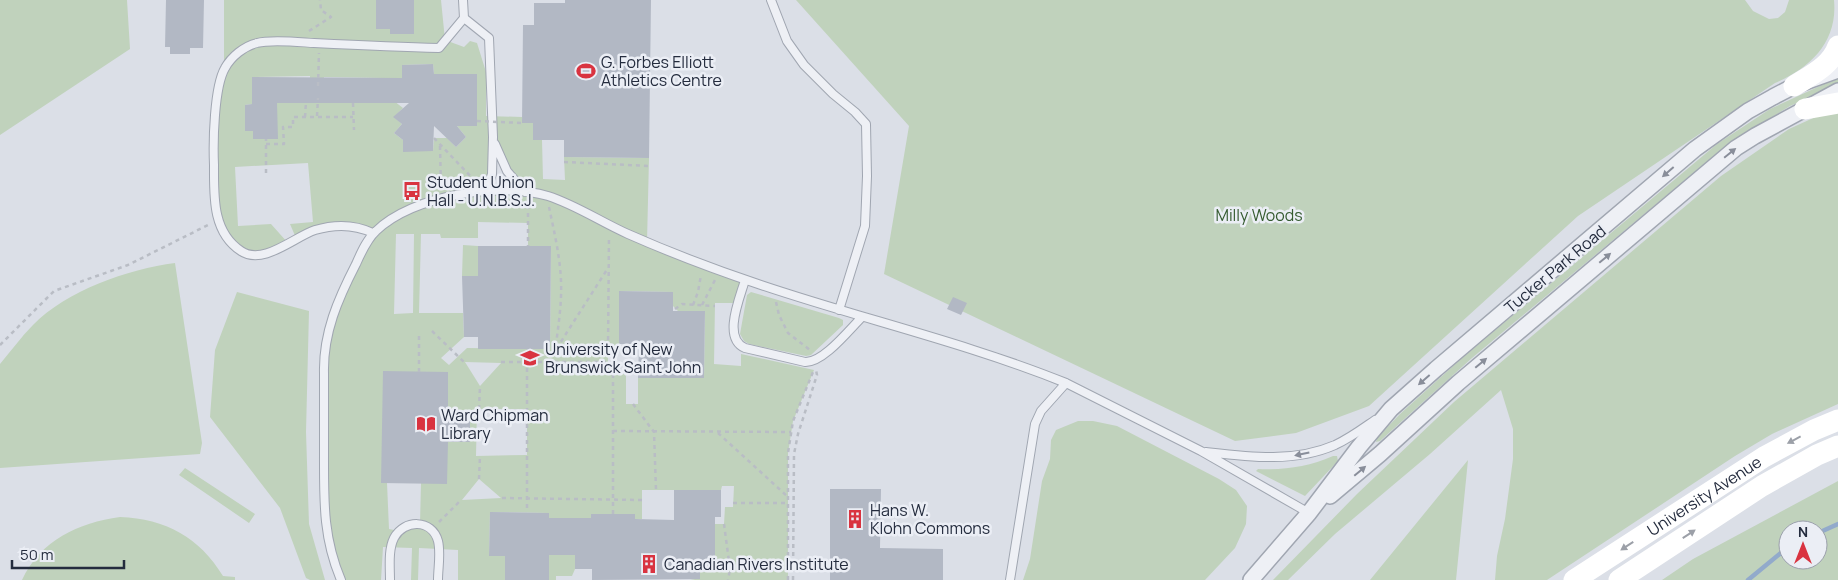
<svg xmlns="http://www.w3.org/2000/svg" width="1838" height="580" font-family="Manrope,sans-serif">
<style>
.green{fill:#c0d2bc;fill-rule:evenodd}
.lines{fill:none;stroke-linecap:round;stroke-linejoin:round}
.stream{stroke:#92aacb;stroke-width:4.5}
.building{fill:#b2b8c4}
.lane-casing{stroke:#a0a6b1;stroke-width:10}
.street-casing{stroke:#a0a6b1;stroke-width:18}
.path{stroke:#b9bdc5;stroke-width:2.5;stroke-dasharray:4 4;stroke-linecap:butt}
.lane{stroke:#eef0f5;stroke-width:8}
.street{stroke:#eef0f5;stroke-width:15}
.secondary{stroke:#fff;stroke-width:21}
.path-bridge{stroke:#b9bdc5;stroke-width:2.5;stroke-dasharray:4 4;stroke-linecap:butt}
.oneway{fill:#898e9a}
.oneway2{fill:#9ca0a8}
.labels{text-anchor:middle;stroke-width:5;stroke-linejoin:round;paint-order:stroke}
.poi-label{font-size:16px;fill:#242c3e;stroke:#ebeef5;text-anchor:start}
.park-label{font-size:16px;fill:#355b30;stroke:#ebeef5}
.street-label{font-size:16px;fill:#242c3e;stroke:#ebeef5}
</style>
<rect width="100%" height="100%" fill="#dbdfe7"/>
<!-- green -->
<path class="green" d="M0,0h127l3,49 -130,86z
M224,0h152v29h14l24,5v-34h27l4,40 19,7 6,-6 7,2 9,29v44l36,1v6h11v17h9l1,39 22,1 -1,-23 85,1 -2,84 98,38 -7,23h-23l-1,61 27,2v-12l73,16 -21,51 -5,32v127h-98l10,-2v-6h15v-48h9l1,-17h8l1,-21h-12l-1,4h-79v29h-7v-5h-43l-1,4h-42v-5l-59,-1 -1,44h16v24h-47v-30l-39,-2 -1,32h-7l1,-32 -29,-1 -2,33h-40l-12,-33 -6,-187 10,-45 40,-82 -32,-7 -45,12 -6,-14 23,-2 -5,-59 -73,4 3,59 33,-2 17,19 -12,7 -32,3 -26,-33 -5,-78 11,-73zM433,64l1,10h43v52h-20l9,11 -10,10 -9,-9h-13l-1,13h-30v-11l-9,-7 8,-9 -8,-7 9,-9 -9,-7 -117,2v36h-24v-8h-8v-26l7,-1v-27l58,-1v10h14v-9l58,1 20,7v-20zM494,139l13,32 17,20 -37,1zM478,222l50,1v23l23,1 -1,102 -83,-1 -18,17 -8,-7 23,-21 -1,-24h-44l2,-79h19l1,4h37zM396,234h18l-1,79 -19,1zM619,291l54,1v14l5,5 27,1 -1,66h-66v26h-12v-28l-18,-14v-13h11zM465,362l36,1 -21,23zM448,373v46l7,-6 15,1v27l-17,1 -5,-5 -27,46 -1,41 -21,7 -10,-2 -2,-46zM477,409h50v46l-51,1zM479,479l22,19 -39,2z
M796,0h949l8,11 16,8 9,-1 7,-6 4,-12h45c4,42 -24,68 -59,83l-197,133 -209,190 -73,27 -61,8 -351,-167 25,-148z
M1835,79h3v6l-48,21 -62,38 -256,214 -92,83 -4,1 1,-4 23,-24 62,-56 255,-214 53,-35z
M1838,111v293l-66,30 -37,22 -188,124h-52l2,-24 8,-37 8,-60v-30l-12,-39 -71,64 -95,80 -47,46h-15l84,-86 97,-92 267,-226 68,-47 33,-15z
M463,245l15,1v29h28l-31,13v-12h-13z
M175,263l27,180 -2,11 -200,14v-104c11,-13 21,-27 33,-39 33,-34 95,-56 142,-62z
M237,292l72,19 -3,121 3,92 16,56h-15l-4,-2 -26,-70 -70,-91 5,-67z
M751,292l88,26 4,2v5l-32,30 -5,1 -57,-12 -5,-3 -4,-7 7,-39z
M1078,421h15l24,5 102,53 17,11 11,16 -1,18 -11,24 -30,32h-182l7,-21 12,-78 8,-22 1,-19 5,-10z
M1333,456h4l1,5 -33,35 -49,-25 2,-2c27,1 50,-2 75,-13z
M1468,460l-12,120h-86z
M185,468l70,46 -6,9 -70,-48z
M1838,481v99h-176l31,-21zM1788,530h30v30h-30z
M120,517c46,2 79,20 103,59l12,1v3h-213c19,-40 56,-57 98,-63z
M549,555h26v14l-3,7h-16v4h-7z"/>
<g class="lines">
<!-- stream -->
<path class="stream" d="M1818,533l20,-9
M1748,580l40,-33"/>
</g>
<!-- building -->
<path class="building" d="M166,0h38l-1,48h-13v6h-20v-7h-5z
M376,0h38v34h-24v-5h-14z
M565,0h86l-2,158 -85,-1v-17h-31v-17h-11l1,-98h11v-22h31z
M433,64l1,10h43v52h-20l9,11 -10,10 -22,-21 -1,25 -30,1v-12l-9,-7 8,-9 -9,-7 16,-14h-132l1,36h-25v-8h-8v-26l7,-1v-27l150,1v-13z
M478,246h73l-1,103h-72v-12h-14l-2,-61h16z
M619,291l54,1v19h32l-1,67h-66l1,-34h-20z
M953,297l14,6 -6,12 -14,-6z
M383,371l65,1v41l22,1v28h-22l-1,42 -66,-1z
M830,489h51l-1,59 63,1v31h-113z
M674,490h47v27h-6v55h-15v7l-108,1v-11h-17v-14h-26v25h-44v-24h-16l1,-44 59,1v5h42v-4h44v5l39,1z"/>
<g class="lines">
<!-- lane casing -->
<g class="lane-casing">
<path id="lane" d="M771,0l16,41 17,24 29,29 22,18 11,12 1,52 -2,50 -26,84
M464,18l25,20 4,99 -1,37 -6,18
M495,144l12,27 18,21
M373,233c-19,-9 -38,-9 -58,-3 -21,7 -52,36 -74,21 -29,-19 -27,-55 -27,-86 -1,-23 0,-78 11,-97 6,-11 19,-22 32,-25 14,-4 41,-1 57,0 41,2 83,4 125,5l25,-30 -1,-18
M745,280c-5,18 -23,58 0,68l60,14c18,1 44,-32 57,-45
M1206,452c43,5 88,11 129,-7 15,-7 27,-16 40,-25
M341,580c-18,-42 -17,-79 -17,-124 0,-28 0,-55 0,-83 -1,-40 14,-74 32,-109 5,-11 11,-25 20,-33 37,-36 123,-49 172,-35 28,9 53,26 80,38 43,19 88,36 133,51 101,34 206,58 305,98l135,68 108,62
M390,580c0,-13 -2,-30 4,-42 10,-19 38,-19 44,3 3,12 0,27 0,39
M1010,580l25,-156 6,-13 25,-28"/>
</g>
<!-- street casing -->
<g class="street-casing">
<path id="street" d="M1330,496l50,-42 78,-71 278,-235 19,-12 83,-45
M1251,580l58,-67 50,-66 32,-38 45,-40 259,-220 53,-38 25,-14 21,-11 44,-16"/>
</g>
<!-- path -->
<path class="path" d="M309,31l22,-14 -10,-7 -1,-10
M318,86l1,-33
M353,103l1,27
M317,116l1,-18
M305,117l1,-15
M434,138l42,44
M266,144h18l-1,-17h10v-10h60
M440,146l1,42
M564,162l86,4
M266,173v-34
M496,203l32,2v41
M549,207c5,24 11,49 12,74 1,23 -3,47 -6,71
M776,302l3,13 9,18 22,17
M693,305l5,-13 3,-17
M702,305l13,-25
M675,309l7,-5 33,2
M432,331l32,31
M0,345l54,-54 74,-26 82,-41
M608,348l1,-111
M528,349l-1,13h81
M501,362h26v150
M548,362l60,-94
M419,372v-37
M633,404l21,28 2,58
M479,409l1,-22
M470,430h6
M613,431l178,1
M718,433l70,64
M479,479l1,-23
M502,498l140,2
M733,503h55
M613,514v-149
M439,522l22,-22
M724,524l6,45 -2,11
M788,580v-127l5,-32 20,-49
M793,580l1,-126 4,-20 19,-59 -1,-5"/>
<!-- lane -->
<use href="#lane" class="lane"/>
<!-- street -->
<use href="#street" class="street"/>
<!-- secondary -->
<g class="secondary">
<path d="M1794,86c17,-11 37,-20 44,-40"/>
<path d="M1805,109l33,-6"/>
<path id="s1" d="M1574,580l190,-123 50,-27 24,-10"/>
<path d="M1619,580l143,-94 55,-31 21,-9"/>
</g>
<!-- path-bridge -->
<path class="path-bridge" d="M477,121l45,2"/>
</g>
<!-- one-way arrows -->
<defs><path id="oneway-solid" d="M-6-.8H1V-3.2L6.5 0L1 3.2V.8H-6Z" transform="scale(1.25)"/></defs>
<g class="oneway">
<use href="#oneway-solid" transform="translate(1730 153) rotate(-39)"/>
<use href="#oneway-solid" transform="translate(1668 172) rotate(139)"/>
<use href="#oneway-solid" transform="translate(1605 258) rotate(-40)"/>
<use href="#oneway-solid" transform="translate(1481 363) rotate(-40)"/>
<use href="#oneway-solid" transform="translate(1424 380) rotate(139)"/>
<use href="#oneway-solid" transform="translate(1302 454) rotate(168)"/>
<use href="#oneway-solid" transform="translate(1360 471) rotate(-40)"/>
</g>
<g class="oneway2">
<use href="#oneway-solid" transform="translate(1794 440) rotate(152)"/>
<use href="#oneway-solid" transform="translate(1689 534) rotate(-33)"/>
<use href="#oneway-solid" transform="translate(1627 546) rotate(147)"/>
</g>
<!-- icons -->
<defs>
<g id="stadium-bare" transform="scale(1.5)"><path d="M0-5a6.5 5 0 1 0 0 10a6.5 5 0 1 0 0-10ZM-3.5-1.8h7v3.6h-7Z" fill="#d93340" stroke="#ebeef5" stroke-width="2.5" paint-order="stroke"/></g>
<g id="bus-bare" transform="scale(1.5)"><path d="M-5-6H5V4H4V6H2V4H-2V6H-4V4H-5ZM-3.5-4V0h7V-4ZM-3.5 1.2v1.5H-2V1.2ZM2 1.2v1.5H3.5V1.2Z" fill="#d93340" stroke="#ebeef5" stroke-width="2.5" paint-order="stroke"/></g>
<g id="university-bare" transform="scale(1.5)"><path d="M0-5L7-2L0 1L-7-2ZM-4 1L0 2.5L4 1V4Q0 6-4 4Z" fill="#d93340" stroke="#ebeef5" stroke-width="2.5" paint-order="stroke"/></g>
<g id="library-bare" transform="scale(1.5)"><path d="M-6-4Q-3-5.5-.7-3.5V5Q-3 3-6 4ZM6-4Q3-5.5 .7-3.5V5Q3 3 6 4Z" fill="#d93340" stroke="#ebeef5" stroke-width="2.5" paint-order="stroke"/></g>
<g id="building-bare" transform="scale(1.5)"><path d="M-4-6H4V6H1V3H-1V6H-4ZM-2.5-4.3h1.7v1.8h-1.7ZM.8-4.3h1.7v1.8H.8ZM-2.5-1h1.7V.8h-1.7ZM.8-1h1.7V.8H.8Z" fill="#d93340" stroke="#ebeef5" stroke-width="2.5" paint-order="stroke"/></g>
</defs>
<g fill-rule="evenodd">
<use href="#stadium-bare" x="586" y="71"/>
<use href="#bus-bare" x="412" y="191"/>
<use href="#university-bare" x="530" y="358"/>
<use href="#library-bare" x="426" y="424"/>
<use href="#building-bare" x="855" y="519"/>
<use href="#building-bare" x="649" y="564"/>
</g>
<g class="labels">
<!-- poi labels -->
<g class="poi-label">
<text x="601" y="68">G. Forbes Elliott<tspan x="601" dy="18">Athletics Centre</tspan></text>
<text x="427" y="188">Student Union<tspan x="427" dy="18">Hall - U.N.B.S.J.</tspan></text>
<text x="545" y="355">University of New<tspan x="545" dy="18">Brunswick Saint John</tspan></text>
<text x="441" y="421">Ward Chipman<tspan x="441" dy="18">Library</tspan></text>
<text x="870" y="516">Hans W.<tspan x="870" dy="18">Klohn Commons</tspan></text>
<text x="664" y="570">Canadian Rivers Institute</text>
</g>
<!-- park labels -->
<g class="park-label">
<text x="1259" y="221">Milly Woods</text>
</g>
<!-- street labels -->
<g class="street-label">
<text transform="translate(1555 269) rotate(-40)" y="6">Tucker Park Road</text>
<text dy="6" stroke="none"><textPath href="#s1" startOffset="155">University Avenue</textPath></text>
</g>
</g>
<!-- north arrow -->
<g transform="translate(1803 545)"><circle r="24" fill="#ebeef5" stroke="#9ba0ac"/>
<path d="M0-4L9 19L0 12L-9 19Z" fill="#d93340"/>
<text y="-8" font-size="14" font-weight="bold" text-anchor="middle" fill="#242c3e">N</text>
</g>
<!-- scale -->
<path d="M12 560v8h112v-8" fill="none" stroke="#242c3e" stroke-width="2.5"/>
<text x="20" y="560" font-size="15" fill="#242c3e" stroke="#ebeef5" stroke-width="4" paint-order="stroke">50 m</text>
</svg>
